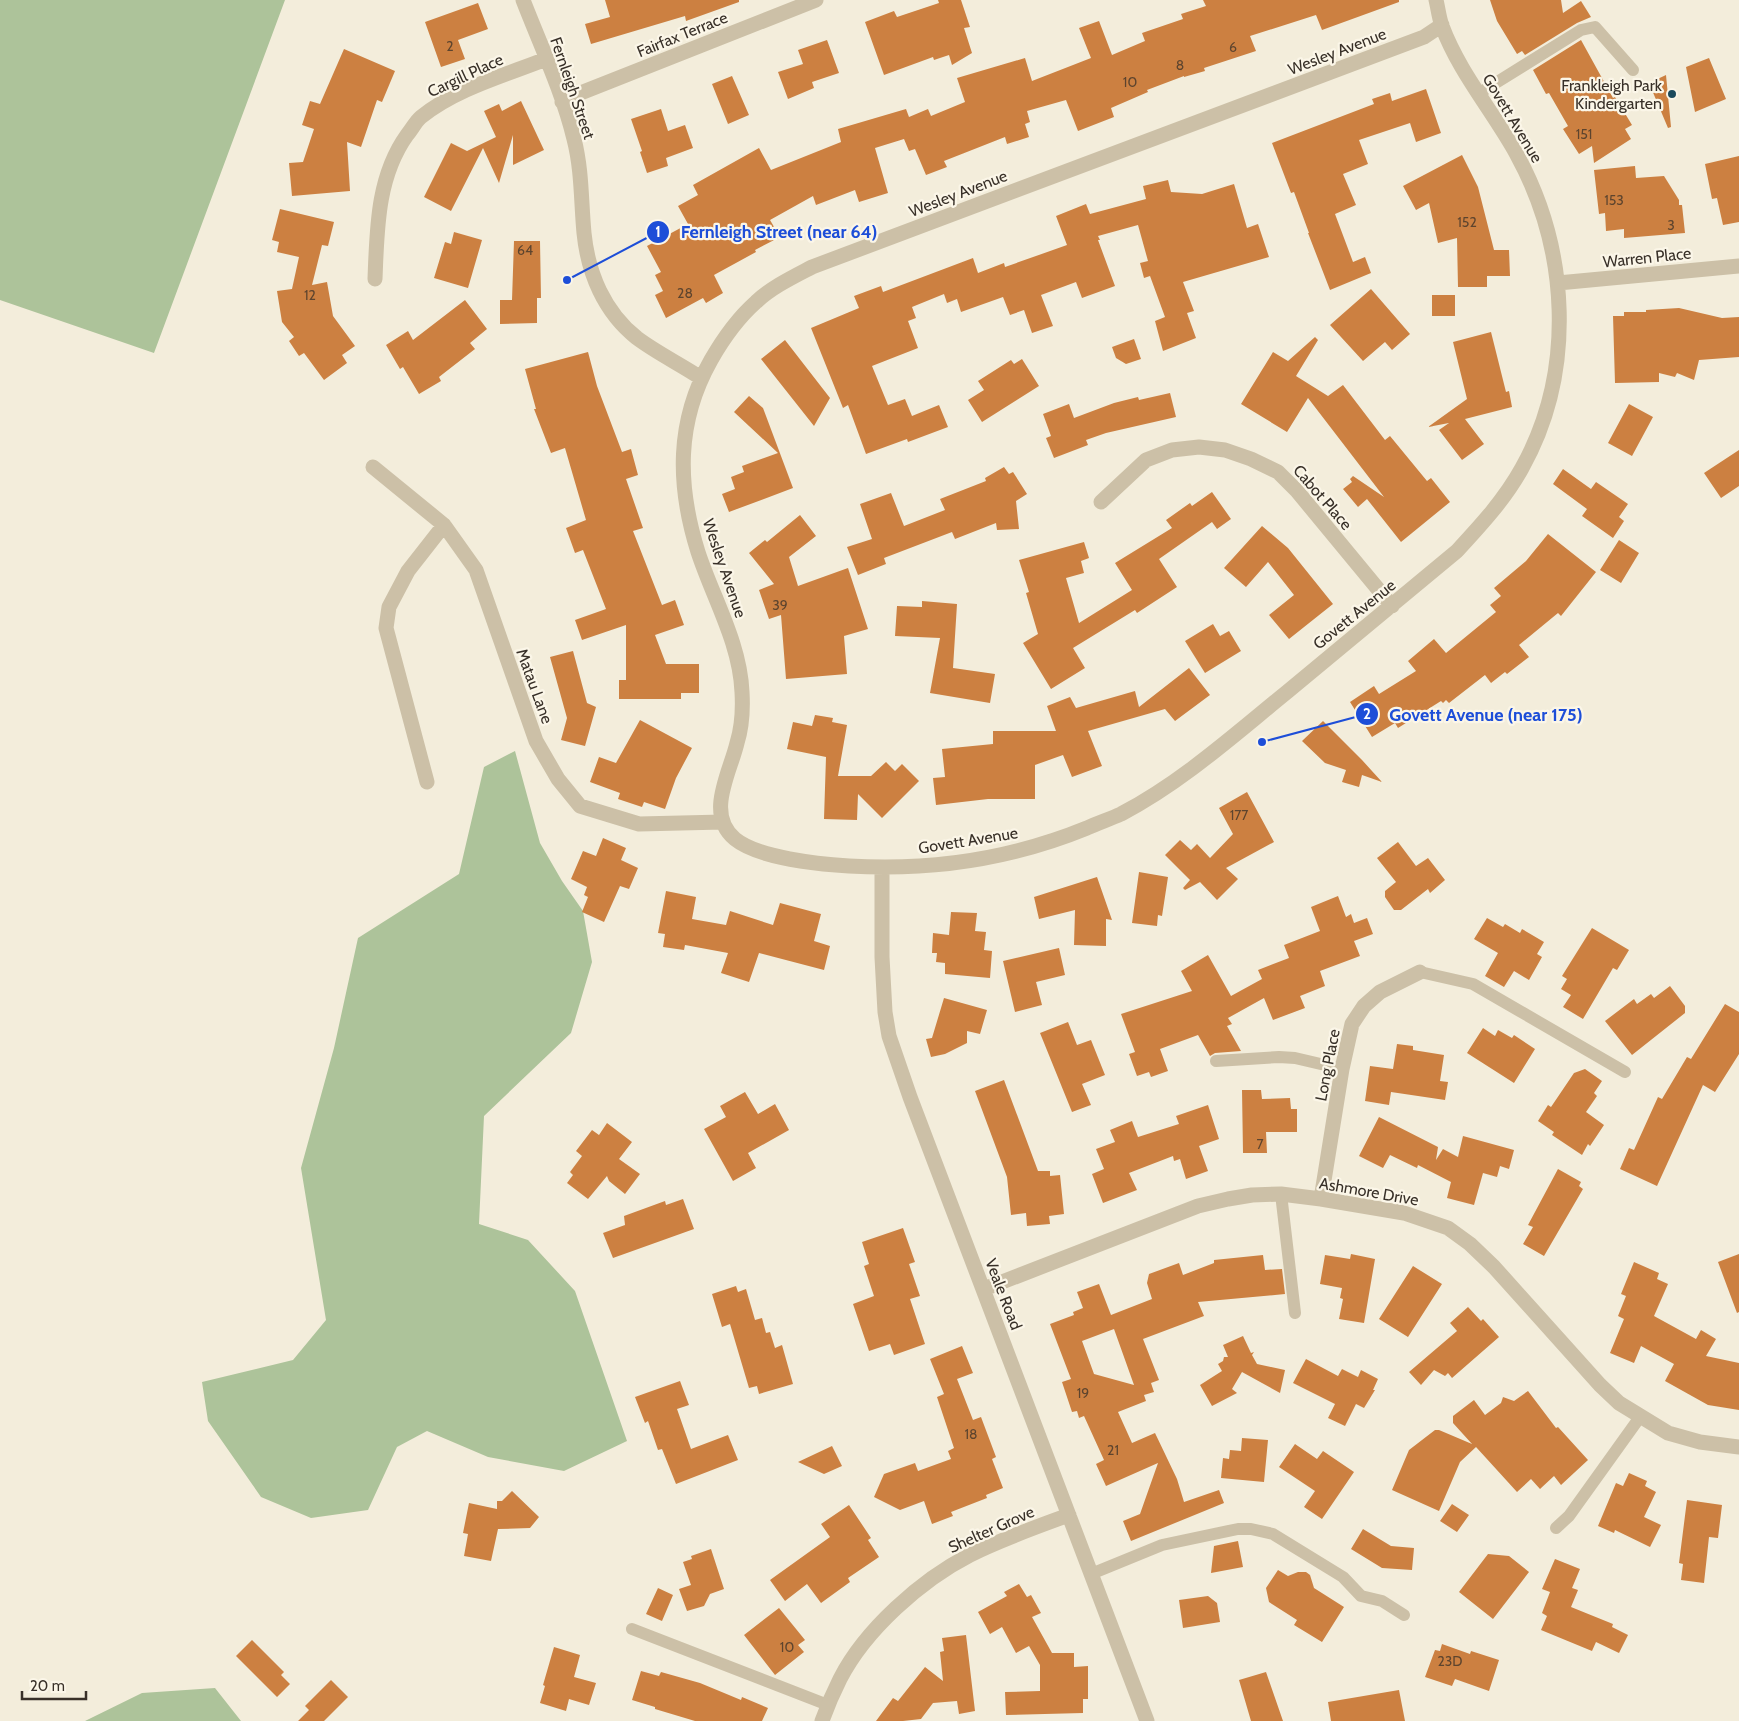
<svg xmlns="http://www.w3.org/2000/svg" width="1739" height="1721" font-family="Cabin,sans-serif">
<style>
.green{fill:#adc39a}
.building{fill:#cc8041;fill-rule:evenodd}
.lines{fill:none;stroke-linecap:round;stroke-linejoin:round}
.lane{stroke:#ccc0a7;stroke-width:12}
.street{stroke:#ccc0a7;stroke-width:15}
.poi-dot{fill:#1b4a5c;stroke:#fbf6e8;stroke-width:2}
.labels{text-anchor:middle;stroke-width:4.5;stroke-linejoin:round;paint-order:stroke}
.number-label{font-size:14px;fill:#5d442e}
.street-label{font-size:16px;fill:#383028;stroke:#fbf6e8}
.poi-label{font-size:16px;fill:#383028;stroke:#fbf6e8;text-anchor:end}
.leader{fill:none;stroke:#1d4ed8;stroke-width:2}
.callout-dot{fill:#1d4ed8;stroke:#fbf6e8;stroke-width:2}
.mark-label{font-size:15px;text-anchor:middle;font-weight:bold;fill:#fff}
.callout-label{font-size:18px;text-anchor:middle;font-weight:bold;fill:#1d4ed8;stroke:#fbf6e8;stroke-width:4.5;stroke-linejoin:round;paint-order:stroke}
</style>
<rect width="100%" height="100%" fill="#f3eddb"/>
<!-- green -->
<path class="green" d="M0,0h285l-131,353 -154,-53z
M515,751l25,92 22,38 21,30 9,51 -21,71 -87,83 -5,108 49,16 47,51 52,150 -63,30 -76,-14 -61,-26 -30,16 -29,63 -57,8 -50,-21 -53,-76 -6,-39 91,-22 33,-40 -25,-152 33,-120 24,-110 101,-64 25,-107z
M215,1688l26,33h-156l57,-28z"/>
<!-- building -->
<path class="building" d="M605,0h134v2l-53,19 -1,-5 -94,28 -6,-20 25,-7z
M938,0h23l9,27 -6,1 8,25 -20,12 -3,-10 -15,5 -1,-3 -49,18 -19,-53 29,-11 3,6 42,-14z
M1203,0h196v2l-77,28 -6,-15 -66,21 6,15 -52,17 1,3 -21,6v-1l-37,14 1,2 -37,16 3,9 -36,14 -12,-31 -39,11 3,11 -5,2 4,13 -22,7 -2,-7 -61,24 3,6 -21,8 -11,-26 -6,2 -5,-12 -29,9 13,45 -29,9 -4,-12 -39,15 -3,-9 -43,24 10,17 -25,13 1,2 -42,23 9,18 -17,10 -3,-5 -37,20 -11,-23 8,-4 -8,-16 6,-3 -14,-26 41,-22 -10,-18 20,-11 -5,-10 66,-37 12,22 70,-28 -3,-13 68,-20 3,8 19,-8 3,7 34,-14 -8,-24 68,-20 7,23 59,-23 -12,-30 20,-7 13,34 33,-14 -3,-8 41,-14 -2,-5 25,-8z
M1490,0h71l2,13 18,-12 10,16 -14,6 -52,32 -3,-4 -5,3 -20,-33z
M478,3l10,26 -30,11 7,19 -24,8 -16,-45z
M827,40l12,33 -27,9 2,6 -26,11 -10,-27 25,-8 -5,-14z
M1581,40l32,58 2,-1 17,28 -7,4 6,10 -37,24 -2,-17 -13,8 -16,-25 5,-3 -19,-33 -3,1 -13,-24z
M344,49l51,22 -13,31 -5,-2 -16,47 -14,-5 3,49 -58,5 -3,-33 14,-1 11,-33 -12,-4 8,-24 10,3z
M1709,58l17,41 -31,13 -9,-45z
M1666,75l5,52 -3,1 -19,-45z
M732,76l17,39 -21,9 -16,-40z
M1426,89l15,44 -25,9 -6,-19 -51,17 9,24 -25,10 13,31 -21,9 18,48 12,-5 6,16 -41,17 -22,-57h1l-15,-41 -3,1 -19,-50 102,-39 -2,-5 18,-6 2,8z
M521,101l23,49 -31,15v-30l-14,48 -16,-35 -32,63 -27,-14 27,-54 16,8 29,-14 -12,-26 15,-7 3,7z
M661,109l7,22 17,-6 8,23 -27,10 2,8 -21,7 -7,-21 2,-1 -11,-32z
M1462,155l16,32 16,63h15l1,26h-23v11h-29l-1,-49 -19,5 -9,-40 -13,7 -13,-24z
M1739,156v66l-16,3 -6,-27 -5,1 -7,-35z
M1635,166l1,12 28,-2 15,24v5h3l3,28 -61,5v-9l-18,2 -1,-18 -6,1 -5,-44z
M1168,180l3,12 31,2 32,-10 13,44 11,-4 11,33 -86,25 11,29 -7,2 9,25 -33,13 -8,-30 10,-4 -15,-41 -6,2 -4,-15 8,-2 -10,-36 -40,11 2,4h-2l17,46 -33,12 -6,-16 -35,13 12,31 -21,7 -8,-23 -14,5 -7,-18 -42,15 -4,-13 -10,4 -3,-9 -32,13 4,11 -8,3 10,27 -46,18 16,39 17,-6 7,17 27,-11 9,22 -40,15 -1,-3 -41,15 -18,-49 -5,3 -32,-80 48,-20 -5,-12 27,-10 2,6 90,-34 5,15 26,-10 1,4 62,-22 -11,-29 30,-12 4,10 56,-15 -3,-13z
M280,209l54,13 -6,24 -6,-1 -10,40 15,-3 6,34 22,30 -13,9 5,8 -23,17 -20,-27 -5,3 -10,-15 5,-4 -12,-15 -5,-31 15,-2 7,-32 -22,-5 2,-10 -7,-2z
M454,232l28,8 -14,48 -34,-10 11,-36 6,2z
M514,241h26l1,57h-4v25l-37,1v-24h12z
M1371,289l39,45 -18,16 -7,-8 -22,19 -33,-36z
M1432,295h23v21h-23z
M465,300l22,29 -17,14 5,6 -36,28 2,4 -22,13 -16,-27 -3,2 -14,-24 22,-14 5,9z
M1679,308l43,10 17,-1v40l-40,3 -5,20 -17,-7 -2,4 -16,-4v9l-44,1 -2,-67h11v-4h22v-2z
M1491,332l15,60 3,-1 3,16 -47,12 19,25 -22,16 -23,-30 10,-7 -21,4 39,-28 -14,-57z
M1315,337l3,3 -22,36 32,20 15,-11 42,55 5,-4 37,45 4,-3 19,24 -49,40 -34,-43 -9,8 -15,-18 9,-7 -2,-3 3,-3 31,21 -76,-99 -21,34 -46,-28 32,-52 15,9z
M1134,339l7,20 -15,5 -10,-6 -4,-11z
M785,340l45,58 -16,28 -53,-67z
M588,352l9,34 25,66 9,-3 7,26 -12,4 17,49 -10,3 29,74 13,-5 9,25 -29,10 11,29h33v29h-18v6h-62v-19h7v-55l-44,15 -7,-20 31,-11 -23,-59 -8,3 -9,-25 20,-8 -21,-72 -14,5 -17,-44h2l-11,-40z
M1022,359l17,27 -57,36 -14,-22 16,-10 -6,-9 33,-21 3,4z
M1170,393l6,24 -70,16 -20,7 2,5 -34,13 -8,-20 5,-2 -8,-22 26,-10 5,14 40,-15 24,-6 1,3z
M749,396l14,12 30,80 -64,24 -7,-18 13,-5 -4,-12 13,-5 -2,-6 36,-13 -44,-41z
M1629,404l24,13 -21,39 -24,-13z
M1739,450v36l-18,12 -17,-25z
M1004,467l5,7 4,-2 14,22 -11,7 3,28 -22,1 -1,-7 -41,16 -3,-7 -68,26 2,6 -28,11 -11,-28 25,-8 -12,-35 31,-11 13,33 41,-16 -5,-11 46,-18 -1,-3z
M1563,469l28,20 5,-7 32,22 -9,13 5,4 -11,17 -31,-22 5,-7 -34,-25z
M1212,492l19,27 -14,10 -5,-7 -53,37 18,28 -40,26 -2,-3 -62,38 12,20 -34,21 -28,-46 15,-9 -12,-41 3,-1 -10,-32 65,-18 5,16 -8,3 3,12 -18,5 13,45 53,-33 -17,-27 57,-35 -6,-8 24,-17 2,3z
M800,515l16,21 -27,21 9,29 50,-18 20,61 -24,7 3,38 -61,5 -5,-64 -12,4 -10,-29 15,-6 -25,-31 16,-13 2,2z
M1262,526l26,22 45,56 -44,35 -20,-24 25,-20 -26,-33 -22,25 -22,-19z
M1548,534l48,38 -35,44 -3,-3 -39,32 10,12 -22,17 -2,-2 -14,11 -6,-8 -36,28 -3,-3 -3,3 -2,-2 -43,27 -3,-5 -23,14 -22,-35 24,-16 5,8 37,-23 -8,-10 26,-22 12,14 50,-41 -6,-7 11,-9 -7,-8 32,-27z
M1619,540l20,13 -18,30 -21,-13z
M922,601l35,3 -4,64 42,6 -5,29 -60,-10 10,-55 -45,-2 2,-30 25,1z
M1213,624l7,12 9,-5 12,20 -36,22 -20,-32z
M573,651l14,52 9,4 -11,39 -24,-6 6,-22 -17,-61z
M1189,668l21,27 -35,26 -10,-12 -77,22 14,35 -30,11 -9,-22 -28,10v34h-47l-52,6 -3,-27 12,-1 -3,-28 51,-5v-13h63l-9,-25 23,-9 6,11 59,-17 4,16z
M815,715l18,3 -1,4 15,3 -9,51h33l15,-14 9,9 7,-7 17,17 -37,37 -24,-24 -1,26 -33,-1 2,-62 -39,-8 6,-27 19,4z
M640,720l52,28 -16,30 -11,31 -21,-7 -2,5 -24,-8 2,-6 -30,-11 9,-25 17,6z
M1323,721l39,39 20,22 -20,-7 -3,12 -17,-5 4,-12 -21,-7 -23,-22z
M1247,792l27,50 -48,26 12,11 -21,21 -17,-18 -15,8 -2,-2 7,-8 -25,-25 15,-15 11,10 6,-6 13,14 23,-24 -14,-26z
M603,838l23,10 -5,12 17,8 -9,21 -9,-3 -16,36 -22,-10 6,-15 -4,-2 3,-8 -16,-8 12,-28 13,5z
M1398,842l18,24 12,-8 17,22 -15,13 -2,-4 -27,21h-7l-9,-13v-6l11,-9 -19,-24z
M1139,872l29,5 -6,39 -4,-1 -1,11 -25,-3z
M1097,877l15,43 -6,-1v27l-32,-1 1,-35 -36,9 -5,-22z
M666,891l30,6 -4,22 34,6 4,-14 43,14 7,-22 41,11 -7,27 16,5 -6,24 -65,-17 -10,29 -28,-9 7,-20 -43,-8 -1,5 -21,-3 2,-13 -7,-1z
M1338,896l8,21 5,-3 3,9 13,-5 6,16 -19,7 6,15 -40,15 5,15 -25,10 5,12 -32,12 -9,-22 -36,20 4,6 -5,2 14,25 -26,2 -5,3 -12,-21 -38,14 8,22 -17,6 -2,-5 -12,4 -8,-22 6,-2 -14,-38 71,-23 -11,-20 27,-16 23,41 31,-17 -4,-9 31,-12 -5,-13 36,-14 -9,-24z
M951,912l26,1 -2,18 11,1 -2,18 8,1 -2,27 -45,-4v-11l-9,-1 1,-9h-5l1,-20 16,2z
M1487,918l16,9 2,-3 15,9 2,-4 22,13 -7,12 5,3 -13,23 -15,-9 -10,16 -19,-11 13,-23 -24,-14z
M1592,928l37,22 -12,20 -4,-2 -30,51 -20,-12 8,-12 -10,-6 6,-10 -5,-3z
M1059,948l6,27 -29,7 6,23 -27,7 -12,-51z
M1670,986l15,20v7l-53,42 -27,-34 29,-22 3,5 14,-10 3,4z
M944,998l43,12 -7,24 -13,-3v12l-22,11 -14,3 -5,-18 6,-1z
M1725,1004l14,8v42l-24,38 -12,-7 -46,101 -37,-17 9,-21 5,2 24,-53 4,2 25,-42 4,2z
M1068,1022l9,23 14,-5 14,35 -23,9 9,21 -19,7 -32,-79z
M1483,1028l12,8 3,-6 14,8 2,-3 21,14 -21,34 -47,-30z
M1397,1044l16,2v4l31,5 -4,26 8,1 -3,18 -54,-8 -2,13 -24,-4 5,-35 23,3z
M1585,1069l17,12 -8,12 3,3 -11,16 18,13 -14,21 -2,-2 -6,11 -30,-20 2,-3 -16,-11 10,-16 3,2 23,-34z
M1004,1080l34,91h12v5l10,-1 4,39 -15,2 1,8 -23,2 -1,-13 -15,2 -4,-38 -32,-86z
M1242,1090h19l1,9 28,-1 1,11h6v23h-31l1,21h-24z
M745,1092l13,22 17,-10 14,26 -41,23 8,15 -23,13 -29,-52 22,-12 -6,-11z
M1208,1105l11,34 -20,7 9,25 -22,8 -6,-20 -6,2 -1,-5 -44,17 8,17 -34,13 -11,-29 12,-5 -8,-20 19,-7 -5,-12 22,-9 6,16 41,-13 -3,-8z
M1379,1117l59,30 -2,13 7,-11 15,8 5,-21 51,14 -5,19 -9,-3 -3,11 -14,-4 -9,32 -27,-7 4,-16 -33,-17 -1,3 -27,-13 -7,13 -24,-12z
M607,1123l25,19 -13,17 21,15 -15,20 -16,-13 -2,-5 -19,23 -21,-16 6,-8 -3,-3 12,-16 -6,-5 16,-21 7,5z
M1558,1169l23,13 -2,4 4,3 -39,67 -21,-12 10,-17 -5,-2z
M683,1199l11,30 -81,29 -10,-25 22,-8 -1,-9 41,-15 1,4z
M903,1228l12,34 -6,2 11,32 -10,3 15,45 -31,11 -4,-11 -21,7 -16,-47 21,-8 -10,-30 5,-2 -7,-22z
M1351,1254l24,5 -11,64 -25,-4 4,-20 -3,-1 2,-10 -22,-4 5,-29 25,4z
M1739,1254v58l-2,1 -19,-51z
M1263,1255l2,15 17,-1 3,25 -87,8 6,14 -61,23 16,41 -8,3 3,9 -10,3 2,6 -28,11 14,31 23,-10 22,46 7,23 35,-12 5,13 -93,38 -8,-20 17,-7 18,-51 -52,23 -10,-22 8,-4 -20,-44 -5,2 -2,-7 -5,1 -10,-30 9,-3 -21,-55 24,-9 -1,-3 10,-4 -6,-16 22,-8 12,31 41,-16 -5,-16 2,-9 30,-11 4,12 31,-12v-3zM1114,1329l20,56 -40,-11 -12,-33z
M1634,1262l25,11 -2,6 11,5 -14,32 42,23 5,-9 15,9 -10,17 33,7v47l-31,-5 -43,-24 9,-17 -33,-18 -7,17 -24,-10 14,-34 -6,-3 8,-20 -5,-2z
M1413,1266l29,18 -34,53 -29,-18z
M736,1286l2,6 8,-3 9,31 7,-2 4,15 4,-1 5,16 7,-3 11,39 -34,10 -2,-8 -8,2 -19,-64 -8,3 -10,-33z
M1468,1307l13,14 2,-2 16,18 -47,41 -4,-5 -3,3 -11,-6 -13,15 -12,-13 48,-41 -7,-8z
M1243,1336l8,17 3,-1 -2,3 5,9 28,6 -5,23 -38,-21 -10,17 5,4 -25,13 -12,-21 22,-14 -4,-7 5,-3 1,-4h4l-5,-12z
M962,1346l11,27 -16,6 16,41 8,-3 15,40 -4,2 11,29 -17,7 1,3 -36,14 2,4 -21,8 -8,-23 -24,9 -26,-13 10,-23 31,-11 3,8 33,-12 -3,-8 6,-3 -17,-51 7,-3 -14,-35z
M1306,1359l32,17 4,-7 16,8 3,-7 17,9 -5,11h2l-11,18 -8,-4 -11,22 -17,-8 7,-14 -42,-21z
M680,1381l9,24 -12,4 14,40 37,-14 10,25 -62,24 -14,-35 -4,1 -10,-29 -3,2 -10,-26z
M1528,1391l28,37 2,-1 30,33 -27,25 -7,-9 -14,13 -9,-10 -14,13 -41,-45 -16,15 -21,49 -47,-21 17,-40 26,-20h4l33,14 -19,-21v-7l21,-16 11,15 16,-12 2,-6 11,4z
M1242,1438l26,2 -4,42 -43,-4 2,-20 6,1 1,-9 11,1z
M1295,1444l22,15 6,-8 31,21 -32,47 -18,-12 11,-16 -36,-24z
M832,1446l10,20 -18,8 -26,-12z
M1629,1473l18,8 -2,5 11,6 -12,25 17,8 -11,22 -35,-17 -1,3 -16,-7 18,-43 7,3z
M512,1491l27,26 -9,11 -32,1 -7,32 -27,-5 4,-22 -5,-1 6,-30 28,6v-8h5z
M1687,1500l35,5 -4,33 -9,-1 -5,46 -23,-3 2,-16 -4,-1z
M1452,1504l17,11 -12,17 -17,-11z
M849,1505l22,33 -3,2 11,17 -31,21 2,4 -29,21 -14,-19 -22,17 -15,-21 60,-43 -9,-13z
M1363,1529l28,17 23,2 -2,22 -30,-2 -31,-19z
M1238,1541l5,26 -32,6 3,-27z
M711,1549l13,40 -14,5 -6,12 -17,5 -8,-22 12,-4 -8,-23 9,-3 -1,-3z
M1488,1554l21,2 20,16 -36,47 -34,-27z
M1555,1559l25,10 -8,19 6,2 -7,17 42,17 -1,3 16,8 -9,18 -23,-11 -4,9 -51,-21 6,-14 -5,-3 8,-21 -8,-3z
M1278,1570l10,6 10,-4h8l4,3 4,13 30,19 -22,35 -28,-17 3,-5 -28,-18 -3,-14z
M1019,1584l8,13 4,-2 10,18 -9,4 20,36h22v14l14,-1v33h-5v14l-77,2 -1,-23 35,-1v-26l-11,-19 -13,7 -14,-26 -12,7 -12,-22 29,-16 -3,-4z
M658,1588l15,7 -11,26 -16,-7z
M1208,1596l9,7 3,19 -37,6 -4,-28z
M779,1608l26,32 -7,5 6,7 -29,23 -31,-40z
M966,1635l9,76 -16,3 -2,-13 -24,2 -12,16 -18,2h-27l17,-23 5,3 27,-34 18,14 -3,-29 4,-1 -2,-13z
M252,1640l32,32 -3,3 9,9 -13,13 -41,-41z
M1442,1644l28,10 1,-3 28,9 -10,31 -34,-12 -3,7 -27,-9 10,-27 5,1z
M554,1647l26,8 -6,22 22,6 -7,22 -20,-6 -3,12 -26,-8 5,-17 -2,-1z
M641,1671l18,5 2,-4 39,11 41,17 1,-3 26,11 -6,13h-67l-40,-12v-2l-23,-7z
M1266,1672l17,49h-32l-12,-41z
M331,1680l17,17 -24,24h-26l11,-11 -4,-4z
M1399,1690l6,31h-74l-3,-19z"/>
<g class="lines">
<!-- lane -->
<path class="lane" d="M1478,94l103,-64 14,-3 38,43
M1420,972l53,12 152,88
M1216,1061l63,-4 16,1 47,11
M1281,1194l14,119
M1556,1528l13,-12 71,-99
M1091,1574l71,-29 76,-16h13l22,5 70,43 18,19 21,5 22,14
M632,1629l196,76"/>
<!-- street -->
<path class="street" d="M523,0c17,44 40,93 51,139 8,31 7,62 10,94 4,40 20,79 53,105 20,15 43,26 64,40
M1436,0c2,8 3,18 6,26 17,46 50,84 74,127 53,96 60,218 6,315 -17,31 -41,57 -65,83 -56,47 -113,94 -170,141 -53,43 -105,90 -166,122 -11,5 -23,9 -34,14 -76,31 -156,43 -238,38 -30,-2 -91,-8 -114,-27 -30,-25 -5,-66 2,-96 5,-16 6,-34 5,-51 -2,-49 -29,-94 -44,-140 -21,-67 -22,-130 13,-192 12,-21 27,-42 45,-58 16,-15 37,-25 56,-35l612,-230 18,-12
M562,102l16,-8 238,-94
M375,279c2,-50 2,-102 32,-144 5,-6 9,-14 14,-18 34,-28 85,-42 125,-58
M1558,283l181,-17
M373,467l71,58 32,45 60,171 22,38 22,27 59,18 84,-2
M1101,502l45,-42 26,-10 27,-3 26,3 26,9 27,13 19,19 95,115
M427,782l-41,-154 3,-21 19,-36 36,-46
M882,868v89l3,55 4,24 21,61 237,624
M1321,1199l21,-130 10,-45 12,-18 16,-14 40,-20
M984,1289l214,-83 30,-7 24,-4 29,-1 40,5 83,14 44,15 22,16 24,23 106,118 19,18 49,30 32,9 39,5
M822,1721c5,-14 11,-28 18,-42 25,-49 81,-99 130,-124 32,-16 66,-28 99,-40"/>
</g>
<!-- markers -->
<circle class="poi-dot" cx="1672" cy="94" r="5"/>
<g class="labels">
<!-- number labels -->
<g class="number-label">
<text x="450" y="51">2</text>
<text x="1233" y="52">6</text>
<text x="1180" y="70">8</text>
<text x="1130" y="87">10</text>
<text x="1584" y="139">151</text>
<text x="1614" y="205">153</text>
<text x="1467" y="227">152</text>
<text x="1671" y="230">3</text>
<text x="525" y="255">64</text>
<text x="685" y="298">28</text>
<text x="310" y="300">12</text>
<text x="780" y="610">39</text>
<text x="1239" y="820">177</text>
<text x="1260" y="1149">7</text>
<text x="1083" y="1398">19</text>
<text x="971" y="1439">18</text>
<text x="1113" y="1455">21</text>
<text x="787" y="1652">10</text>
<text x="1450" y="1666">23D</text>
</g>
<!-- street labels -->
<g class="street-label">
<text transform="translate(682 34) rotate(-22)" y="6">Fairfax Terrace</text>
<text transform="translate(1337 51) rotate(-21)" y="6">Wesley Avenue</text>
<text transform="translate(465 75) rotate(-25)" y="6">Cargill Place</text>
<text transform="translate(573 88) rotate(71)" y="6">Fernleigh Street</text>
<text transform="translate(1513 118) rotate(59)" y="6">Govett Avenue</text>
<text transform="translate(958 193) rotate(-21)" y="6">Wesley Avenue</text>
<text transform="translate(1647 257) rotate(-6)" y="6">Warren Place</text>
<text transform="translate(1323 497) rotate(49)" y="6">Cabot Place</text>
<text transform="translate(725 568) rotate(71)" y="6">Wesley Avenue</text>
<text transform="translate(1354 614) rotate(-39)" y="6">Govett Avenue</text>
<text transform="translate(535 686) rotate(70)" y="6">Matau Lane</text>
<text transform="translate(968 840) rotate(-9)" y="6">Govett Avenue</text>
<text transform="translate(1327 1065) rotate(-79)" y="6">Long Place</text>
<text transform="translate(1369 1191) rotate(10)" y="6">Ashmore Drive</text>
<text transform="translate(1004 1294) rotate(69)" y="6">Veale Road</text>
<text transform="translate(991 1529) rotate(-24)" y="6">Shelter Grove</text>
</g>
<!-- poi labels -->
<g class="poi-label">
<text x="1662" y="91">Frankleigh Park<tspan x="1662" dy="18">Kindergarten</tspan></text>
</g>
</g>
<!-- callouts -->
<path class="leader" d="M567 280L658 232M1262 742L1367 714"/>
<g class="callout-dot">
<circle cx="567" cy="280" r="5"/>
<circle cx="1262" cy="742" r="5"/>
<circle cx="658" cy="232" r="12"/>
<circle cx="1367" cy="714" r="12"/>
</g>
<g class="mark-label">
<text x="658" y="237">1</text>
<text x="1367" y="719">2</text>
</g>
<g class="callout-label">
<text x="779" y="238">Fernleigh Street (near 64)</text>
<text x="1486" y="721">Govett Avenue (near 175)</text>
</g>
<!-- scale -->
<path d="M22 1691v8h64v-8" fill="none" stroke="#383028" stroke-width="2.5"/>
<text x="30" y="1691" font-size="15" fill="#383028" stroke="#fbf6e8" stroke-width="4" paint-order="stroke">20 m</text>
</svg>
